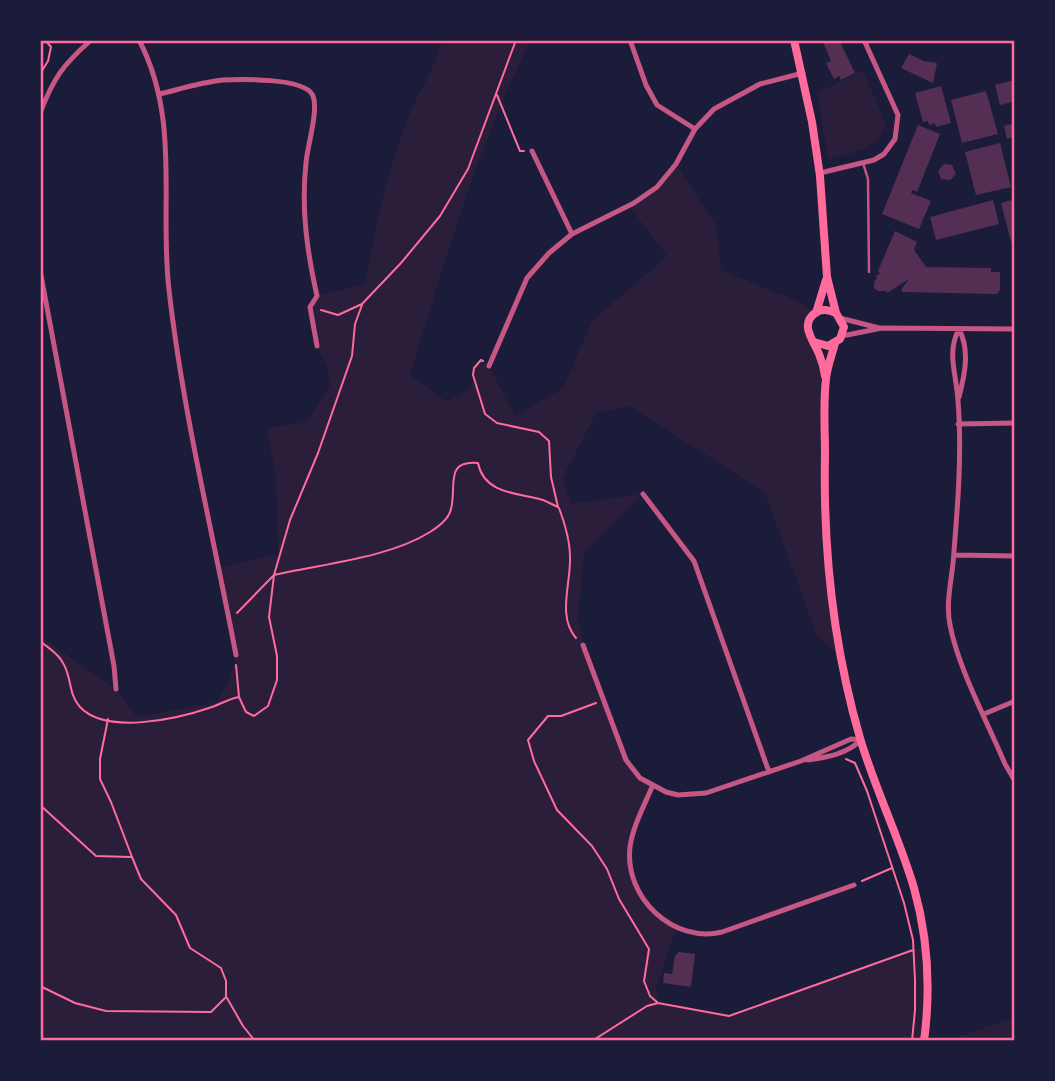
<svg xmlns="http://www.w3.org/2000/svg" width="1055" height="1081" font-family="'DM Sans',sans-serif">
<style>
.green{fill:#2a1e3b}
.building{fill:#542f53}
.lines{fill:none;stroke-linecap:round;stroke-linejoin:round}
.path{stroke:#ff6b9d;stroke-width:2}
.service{stroke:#c65784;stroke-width:2.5}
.minor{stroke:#c65784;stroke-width:5}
.secondary{stroke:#ff6b9d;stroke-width:8}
.neatline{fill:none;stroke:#ff6b9d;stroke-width:2.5}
</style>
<rect width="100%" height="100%" fill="#1b1b3a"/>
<!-- green -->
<path class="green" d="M441,40h90c-54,107 -86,222 -121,335l36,26 20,-10 8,-9v-14l7,-8 8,6 26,50 48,-28 29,-67 75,-65 -38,-50 28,-19 19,-23 41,63 4,43 78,32 17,11 -8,11 14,37 2,118 15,176 -22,-19 -52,-143 -135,-87 -34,7 -34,66 9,25 72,-10 -59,59 -6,67 5,25 43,115 26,27 -17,40 -5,21 3,26 18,34 25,21 -20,60 2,14 71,13 196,-70 -1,95h-884v-405l76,53 21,28 80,-15 13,-24 6,-23 -18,-87 60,-14 -2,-74 -9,-52 40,-6 23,-37 -3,-18 -10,-21 -7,-39 7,-11 49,-12c8,-57 22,-115 43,-169 10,-25 28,-48 32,-75z
M863,70l23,55c-9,26 -35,28 -58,34l-11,-66z
M1015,1017v24h-69z"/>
<!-- building -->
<path class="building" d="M822,40h17l16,33 -14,7 -2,-4 -5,3 -8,-16 5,-2z
M909,54l15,7 13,2 -4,20 -32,-15z
M1015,80v18l-3,1v3l-12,3 -5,-20z
M941,86l10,37 -15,4 -1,-4 -6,2 -1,-4 -5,1 -8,-29z
M986,91l12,43 -36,9 -11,-43z
M1015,123v14l-8,2 -3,-13z
M918,125l22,9 -23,58 -5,-2 -1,3 20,8 -12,28 -37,-15z
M1000,143l11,44 -35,8 -11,-43z
M944,164l8,1 4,9 -6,6 -9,-1 -3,-8z
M1015,199v54h-1l-13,-50z
M993,200l6,24 -63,16 -6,-23z
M895,231l22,11 -3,8 12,17 65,1v4h9v19h-2v3l-95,-2 -2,-2 8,-11 -22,14 -1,-2h-8l-4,-3v-6l3,-4 -1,-2 4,-3 -2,-2z
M679,952l16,2 -4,33 -28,-4 1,-10 8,1 3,-18z"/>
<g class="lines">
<!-- path -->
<path class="path" d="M40,74l8,-13 3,-14 -6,-7
M497,95l23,56h4
M321,310l17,5 24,-11 39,-41 39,-47 28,-47 48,-129
M559,508c6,16 11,32 11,49 1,27 -13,59 6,81
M237,613l37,-38 16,-55 28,-67 34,-97 3,-32 7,-19
M40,641c8,7 18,12 23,22 9,14 5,31 17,44 26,28 97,12 129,1 10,-3 19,-9 30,-11l-3,-32
M239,697l7,15 8,4 14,-10 9,-26v-24l-8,-39 5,-42c47,-11 115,-17 156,-43 8,-5 19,-13 21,-23 6,-23 -7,-49 27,-46 6,31 40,30 65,37 5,2 10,5 15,7l-7,-30 -2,-36 -10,-9 -42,-9 -12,-9 -12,-39 1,-7 7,-8 2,1
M596,703l-35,13h-13l-20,24 6,21 23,49 35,36 15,23 12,30 30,50 -5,32 6,15 8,7
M846,759l9,4 12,28 37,112 9,37 2,40v30l-3,31
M40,805l56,51 35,1
M862,881l30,-13
M40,986l35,17 31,8 105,1 15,-15v-16l-5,-13 -31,-20 -14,-33 -35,-36 -9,-22 -21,-55 -11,-23v-20l8,-40
M227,998l16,28 12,15
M592,1041l55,-35 11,-3 71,13 184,-66"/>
<!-- service -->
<path class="service" d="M863,163l5,16 1,93"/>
<!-- minor -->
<path class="minor" d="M139,40c42,80 20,165 30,250 14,123 44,244 67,365
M630,40l16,45 11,20 38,24
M160,94c20,-5 42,-12 63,-14 18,-1 79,-2 89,14 8,13 -5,53 -6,69 -5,46 1,88 11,133l-7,11 7,39
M40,113c14,-36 23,-48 51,-73
M532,151l40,83
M820,173l54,-13 10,-6 11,-15 3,-24 -34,-75
M40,270l74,396 2,23
M840,318l39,10
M959,329c-13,24 -2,47 -1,72 4,50 0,101 -4,150 -1,25 -9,50 -4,74 8,43 38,98 55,139l10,17
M959,329c11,21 6,45 0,68
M842,336l40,-8 133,1
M489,366l38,-88 22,-25 23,-19 62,-31 23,-16 19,-23 19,-35 19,-20 46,-25 43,-11
M958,424l57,-1
M643,494l51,67 75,211
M954,555l61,1
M583,645l43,115 14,18 26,14 12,3 28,-2 95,-32 50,-22 10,1
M984,714l31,-13
M808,760c19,-3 39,-6 53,-20
M652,787c-8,19 -19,39 -22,60 -6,51 44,97 92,85l132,-47"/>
<!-- secondary -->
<path class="secondary" d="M794,40l18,82 8,54 7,101 9,36
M816,313l10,-33
M814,342l14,4 12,-7 4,-12 -8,-14c-7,-3 -14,-5 -21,0 -16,12 -1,28 4,41 3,7 5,15 6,22
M835,343c-3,12 -8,24 -9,36 -3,25 -1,51 -1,75 -2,96 8,191 35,284 15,51 39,99 54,150 14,50 17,101 10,153"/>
</g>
<!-- border -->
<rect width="1055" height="1081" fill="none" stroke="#1b1b3a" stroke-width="84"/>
<rect x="42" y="42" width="971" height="997" class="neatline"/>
</svg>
